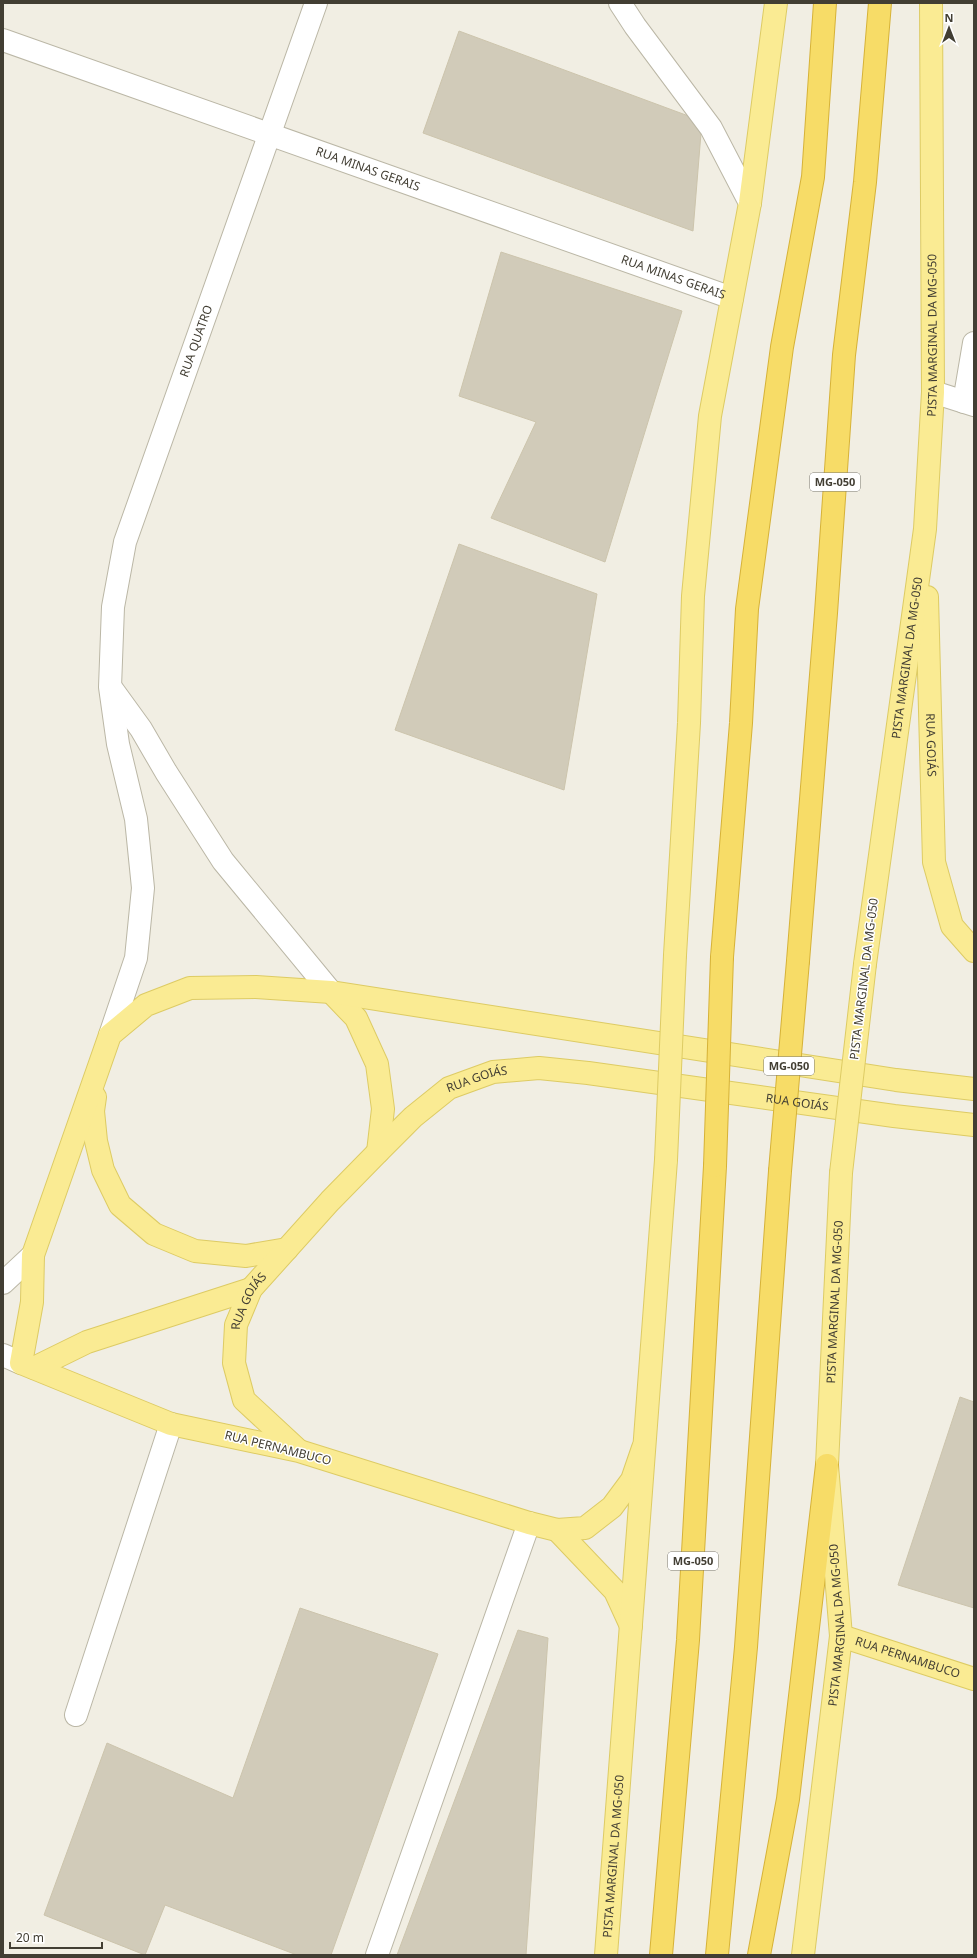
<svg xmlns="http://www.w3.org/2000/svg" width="977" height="1958" font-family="'Noto Sans',sans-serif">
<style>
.building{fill:#d1cbb9;stroke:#ccc4ac}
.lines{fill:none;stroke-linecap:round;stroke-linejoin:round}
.minor-casing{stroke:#bbb7a6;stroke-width:24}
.major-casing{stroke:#ddcb64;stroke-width:24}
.highway-casing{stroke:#d6b238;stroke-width:24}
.minor{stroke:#fff;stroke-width:22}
.major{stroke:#faeb93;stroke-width:22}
.highway{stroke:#f7dc67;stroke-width:22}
.major-bridge-casing{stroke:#ddcb64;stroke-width:24;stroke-linecap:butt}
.highway-bridge-casing{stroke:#d6b238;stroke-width:24;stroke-linecap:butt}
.major-bridge{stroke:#faeb93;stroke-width:22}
.highway-bridge{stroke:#f7dc67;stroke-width:22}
.labels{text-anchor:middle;stroke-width:3;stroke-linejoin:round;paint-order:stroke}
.shield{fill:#fff;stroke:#7b7870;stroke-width:1}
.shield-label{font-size:11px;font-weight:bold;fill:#423e33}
.street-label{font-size:12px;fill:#423e33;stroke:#fff}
</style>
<rect width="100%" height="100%" fill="#f1eee3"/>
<!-- building -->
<path class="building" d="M459,31l243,90 -9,110 -270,-98z
M501,252l181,59 -77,251 -114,-44 45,-96 -77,-26z
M459,544l138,50 -33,196 -169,-60z
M960,1397l14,5v206l-76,-23z
M300,1608l138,46 -107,301h-34l-132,-50 -20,50 -101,-40 63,-172 126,55z
M518,1630l30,8 -22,317h-129z"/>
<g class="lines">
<!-- minor casing -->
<g class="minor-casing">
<g id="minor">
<path d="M620,3l15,23 76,102 39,75"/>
<path id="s1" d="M3,40l729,258"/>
<path d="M933,392l41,13"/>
<path d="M964,402l10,-59"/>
<path d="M112,689l29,40 25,43 57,89 108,131"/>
<path id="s2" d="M110,1035l26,-77 7,-70 -7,-69 -18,-75 -8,-57 3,-80 12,-65 191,-539"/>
<path d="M3,1283l30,-28"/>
<path d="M3,1355l18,8"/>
<path d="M76,1715l95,-291"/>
<path d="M377,1955l152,-432"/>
</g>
</g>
<!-- major casing -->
<g class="major-casing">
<g id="major">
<path id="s3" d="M927,597l7,265 18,64 22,25"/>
<path d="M675,955l14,-232 4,-127 17,-180 40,-213 26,-200"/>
<path id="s4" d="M865,964l60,-435 8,-137 -2,-389"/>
<path d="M331,992l25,26 21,46 6,45 -5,43"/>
<path d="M95,1097l-2,14 3,30 7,29 17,35 34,29 41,17 51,5 41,-7"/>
<path d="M34,1368l53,-26 164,-53"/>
<path d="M643,1448l-11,32 -20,27 -27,21 -28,2 -28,-7 -230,-72 -128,-27 -150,-61 11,-61 1,-47 77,-220 36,-30 44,-17 66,-1 75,5 565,88 78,9"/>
<path id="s5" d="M298,1450l-54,-50 -10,-37 2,-38 15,-36 79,-88 48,-49 35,-35 36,-29 44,-16 46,-4 49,5 306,43 80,9"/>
<path d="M557,1530l58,61 16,35"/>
<path id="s6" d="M841,1636l133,43"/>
<path id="s7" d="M606,1955c21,-265 39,-530 60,-795"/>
<path id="s8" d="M803,1955l38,-319 -14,-171 14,-292"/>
</g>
</g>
<!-- highway casing -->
<g class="highway-casing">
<path id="highway" d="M722,957l19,-234 6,-114 35,-262 31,-170 12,-174
M798,961l28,-348 18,-258 21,-173 15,-179
M661,1955l27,-315 27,-474
M717,1955l29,-308 34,-476
M759,1955l29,-156 39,-334"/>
</g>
<!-- minor -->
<use href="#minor" class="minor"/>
<!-- major -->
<use href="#major" class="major"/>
<!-- highway -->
<use href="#highway" class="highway"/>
<!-- major-bridge casing -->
<g class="major-bridge-casing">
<path id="major-bridge" d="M666,1160l9,-205
M841,1173l24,-209"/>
</g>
<!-- highway-bridge casing -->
<g class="highway-bridge-casing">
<path id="highway-bridge" d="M715,1166l7,-209
M780,1171l18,-210"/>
</g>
<!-- major-bridge -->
<use href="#major-bridge" class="major-bridge"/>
<!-- highway-bridge -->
<use href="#highway-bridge" class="highway-bridge"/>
</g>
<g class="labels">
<!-- shield labels -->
<g class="shield">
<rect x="810" y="473" width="50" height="18" rx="3"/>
<rect x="764" y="1057" width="50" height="18" rx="3"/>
<rect x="668" y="1552" width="50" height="18" rx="3"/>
</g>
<g class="shield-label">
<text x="835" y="486">MG-050</text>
<text x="789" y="1070">MG-050</text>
<text x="693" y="1565">MG-050</text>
</g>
<!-- street labels -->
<g class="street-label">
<text dy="4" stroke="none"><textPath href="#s1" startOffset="387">RUA MINAS GERAIS</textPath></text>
<text dy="4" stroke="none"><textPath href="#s1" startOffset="711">RUA MINAS GERAIS</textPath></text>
<text dy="4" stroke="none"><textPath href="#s4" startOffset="633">PISTA MARGINAL DA MG-050</textPath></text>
<text dy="4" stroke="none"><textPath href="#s2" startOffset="715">RUA QUATRO</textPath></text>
<text dy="4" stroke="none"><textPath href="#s4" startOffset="309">PISTA MARGINAL DA MG-050</textPath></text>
<text dy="4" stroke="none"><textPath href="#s3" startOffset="148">RUA GOIÁS</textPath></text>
<text transform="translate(864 979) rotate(-83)" y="4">PISTA MARGINAL DA MG-050</text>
<text dy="4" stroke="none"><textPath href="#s5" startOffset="501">RUA GOIÁS</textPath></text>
<text dy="4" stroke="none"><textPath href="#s5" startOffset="825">RUA GOIÁS</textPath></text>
<text dy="4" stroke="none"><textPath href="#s8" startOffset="656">PISTA MARGINAL DA MG-050</textPath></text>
<text dy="4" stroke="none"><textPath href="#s5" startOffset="177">RUA GOIÁS</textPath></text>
<text transform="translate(278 1448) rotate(14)" y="4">RUA PERNAMBUCO</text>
<text dy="4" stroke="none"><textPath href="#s8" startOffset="332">PISTA MARGINAL DA MG-050</textPath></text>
<text dy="4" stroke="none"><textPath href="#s6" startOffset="70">RUA PERNAMBUCO</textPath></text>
<text dy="4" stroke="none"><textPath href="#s7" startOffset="99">PISTA MARGINAL DA MG-050</textPath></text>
</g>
</g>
<!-- border -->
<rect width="977" height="1958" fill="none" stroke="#423e33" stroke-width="8"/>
<!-- north arrow -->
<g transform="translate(949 28)" stroke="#ffffff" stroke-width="3" paint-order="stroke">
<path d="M0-3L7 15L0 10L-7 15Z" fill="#423e33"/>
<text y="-6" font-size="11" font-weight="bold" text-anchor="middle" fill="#423e33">N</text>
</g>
<!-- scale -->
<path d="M10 1942v6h92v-6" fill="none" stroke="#423e33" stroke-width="2"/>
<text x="16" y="1942" font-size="12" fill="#423e33" stroke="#ffffff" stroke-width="3" paint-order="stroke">20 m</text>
</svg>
